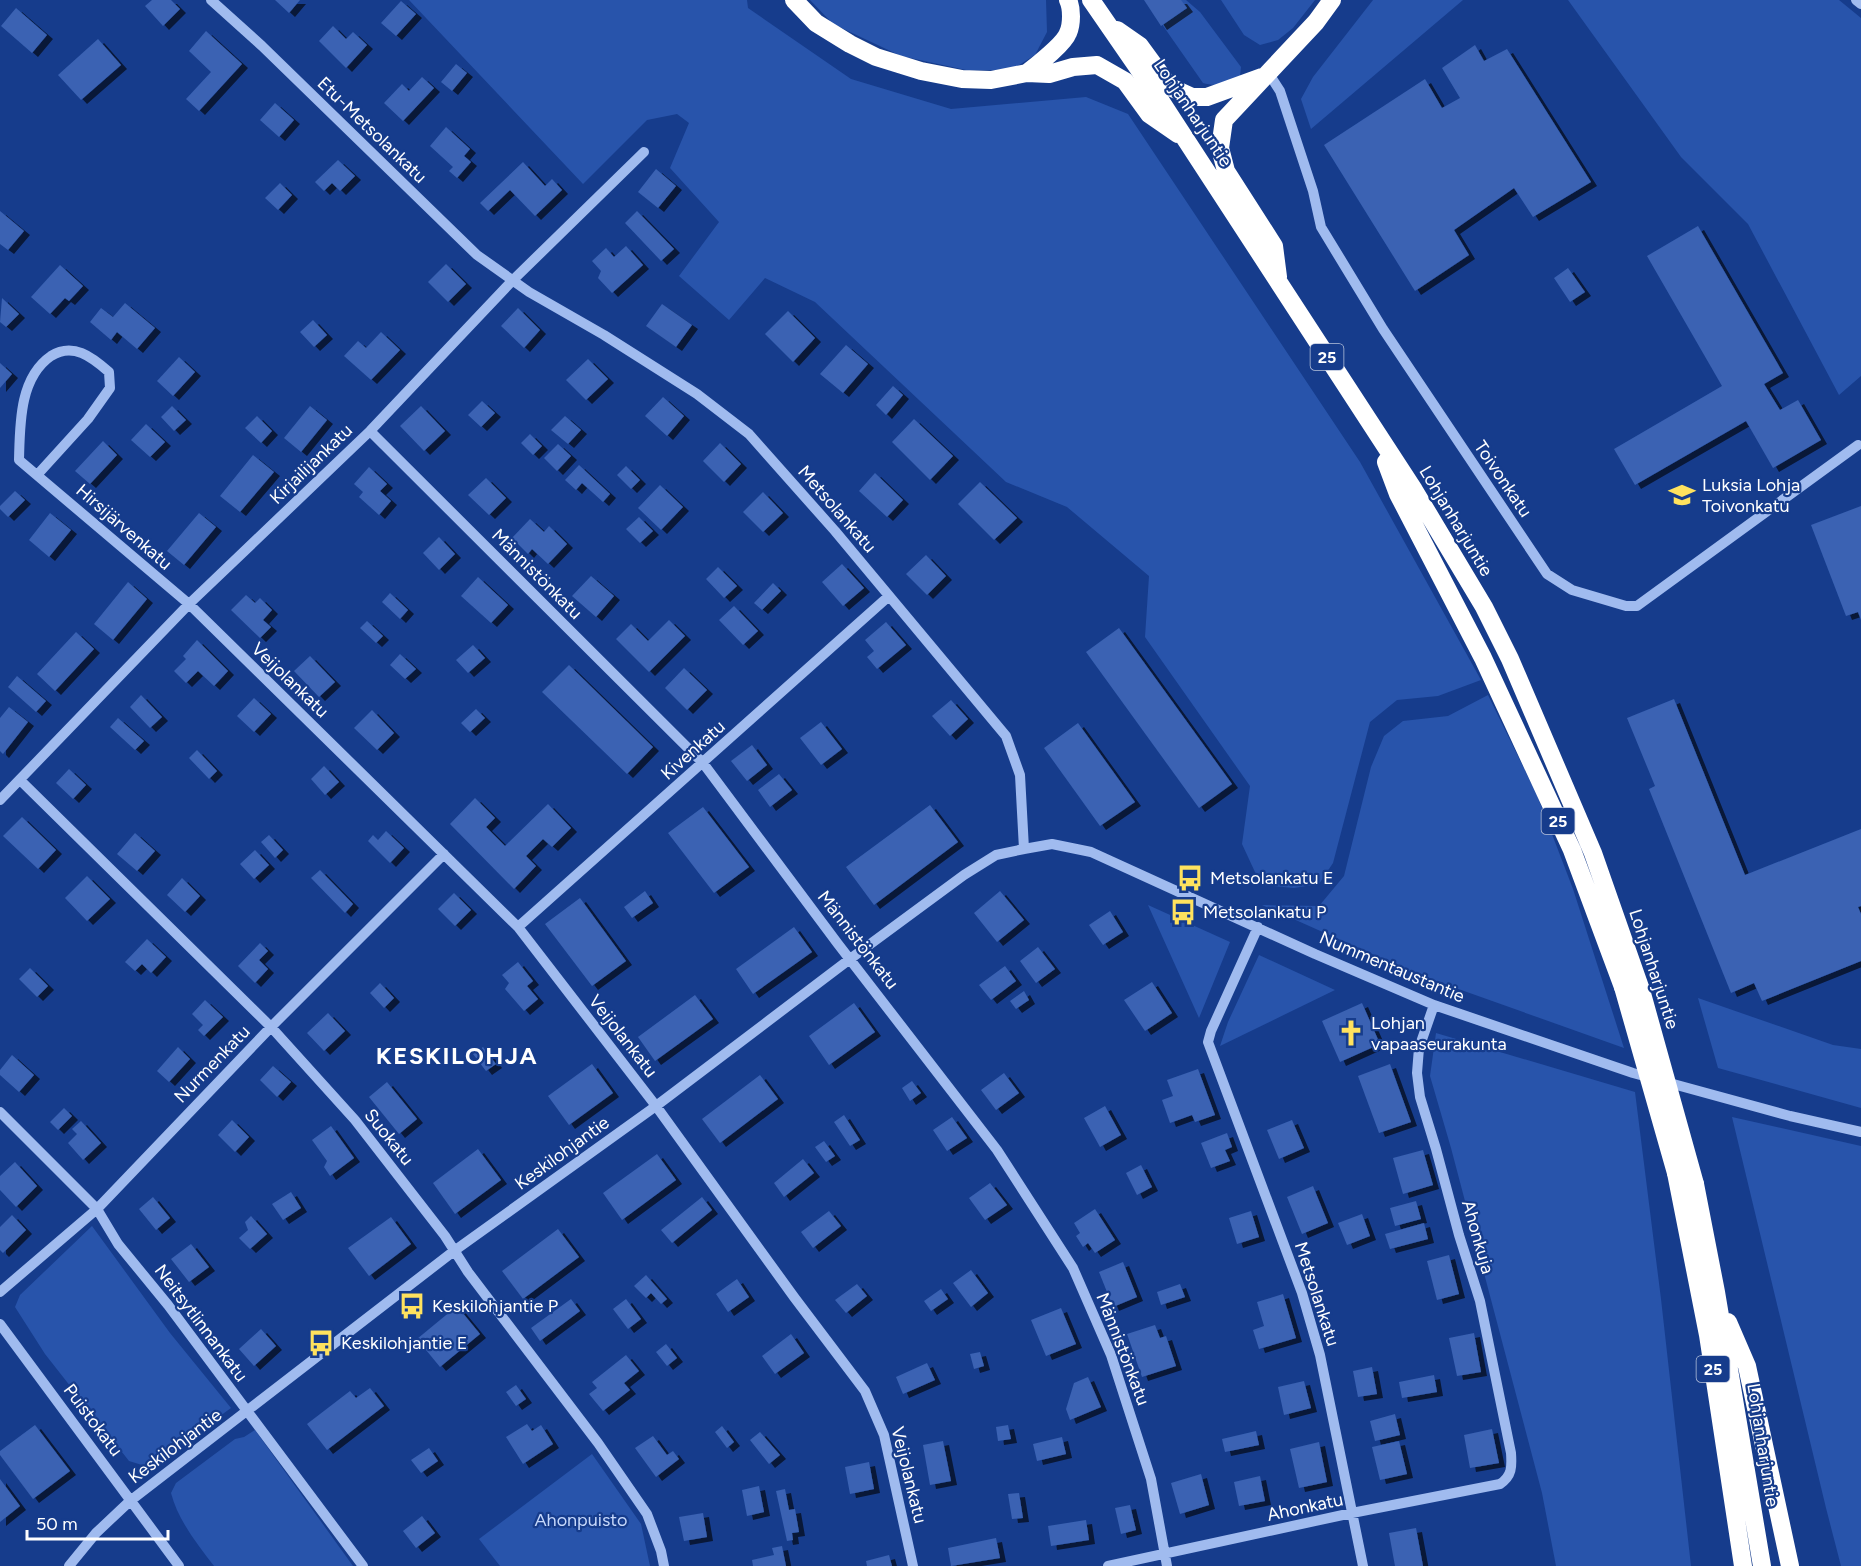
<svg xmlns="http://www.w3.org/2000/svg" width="1861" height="1566" font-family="Figtree,sans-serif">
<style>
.green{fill:#2854ab}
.building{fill:#3a62b3;filter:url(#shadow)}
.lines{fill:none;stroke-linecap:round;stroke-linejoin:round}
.minor{stroke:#a0bbef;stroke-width:10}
.highway{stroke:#fff;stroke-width:18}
.highway-bridge{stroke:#fff;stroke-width:18}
.labels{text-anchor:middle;stroke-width:4.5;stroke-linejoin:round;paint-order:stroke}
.shield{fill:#163c8c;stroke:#b9c4dc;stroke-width:1.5}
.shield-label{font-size:16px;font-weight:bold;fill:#fff}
.street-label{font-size:18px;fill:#fff;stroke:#163c8c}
.poi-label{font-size:18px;fill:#fff;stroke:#163c8c;text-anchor:start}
.park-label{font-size:18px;fill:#c6d8fb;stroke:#163c8c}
.district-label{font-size:24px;font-weight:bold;letter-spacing:1.5px;fill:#fff;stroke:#163c8c}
</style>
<defs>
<filter id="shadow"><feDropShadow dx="6" dy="4" stdDeviation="0" flood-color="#0009"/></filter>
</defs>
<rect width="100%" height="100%" fill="#163c8c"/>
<!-- green -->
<path class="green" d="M409,0h338l1,8 103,71 100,30 135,-12 42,17 232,348 121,218 -43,16 -41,4 -27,22 -37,141 -14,21 -25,4 -33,-3 -19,-41 8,-58 -105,-149 4,-61 -82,-69 -61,-25 -191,-180 -50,-24 -36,42 -50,-44 40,-54 -49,-54 19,-45 -12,-9 -30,6 -64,64z
M810,0h236l1,32 -12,23 -24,15h-45l-65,-14 -68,-32z
M1145,0h41l14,12 41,55 -1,9c-10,8 -24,11 -37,7z
M1221,0h94l-22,28 -15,12 -18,5 -16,-10z
M1373,0h90l-152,129 -10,-30 12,-22z
M1568,0h271l22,18v358l-22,19 -91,-171 -67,-67z
M1488,695l49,100 36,94 51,159 -205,-73 -157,-70 57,1 25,-30 27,-109 13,-31 19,-15 45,-5z
M1148,905l82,37 -31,76z
M1259,955l76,35 -115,56 8,-24z
M1698,998l135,47 28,4v59l-143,-40z
M1436,1033l199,59 26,207 30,267h-135l-14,-73 -91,-345 -21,-72z
M1732,1117l129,29v420h-20l-15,-58z
M92,1226l78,107 61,75 -76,55 -13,2 -13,-4 -84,-107 -30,-47 5,-12z
M255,1430l98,136h-139c-17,-22 -36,-46 -43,-73l5,-10 59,-44 9,-2z
M592,1454l49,70 9,42h-150l-21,-27z"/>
<!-- building -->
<path class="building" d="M152,0h19l9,9 -17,17 -18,-20z
M275,0h25l-11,13z
M1144,0h37l6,8 -26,18z
M401,1l15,13 -20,22 -15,-13z
M16,8l31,27 -15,18 -31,-27z
M333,26l13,13 7,-7 14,13 -21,23 -27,-27z
M206,31l36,33 -43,47 -13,-12 25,-27 -22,-21z
M98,39l23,26 -40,35 -23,-25z
M1475,45l9,16 23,-12 84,133 -58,35 -19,-29 -60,42 15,25 -54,36 -91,-146 101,-66 17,29 18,-10 -18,-30z
M456,64l11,9 -15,18 -11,-9z
M422,77l12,11 -31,33 -19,-18 18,-19 7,7z
M275,103l19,17 -15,17 -19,-17z
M446,127l24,22 -6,7 7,6 -14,16 -8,-7 4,-4 -23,-21z
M338,160l17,16 -15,15 -8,-8 -8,8 -9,-9z
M523,162l22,24 7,-7 10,11 -27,26 -25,-26 -22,21 -8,-8z
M656,169l20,17 -18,22 -20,-16z
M280,183l12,12 -14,15 -13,-12z
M0,211l24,20 -16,19 -8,-6z
M637,211l37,38 -13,12 -36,-38z
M1698,226l85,147 -19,11 16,26 18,-10 23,40 -48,28 -27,-47 -111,64 -21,-36 108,-63 -75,-130z
M626,246l17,19 -31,28 -14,-15 3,-7 -9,-10 14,-13 8,9z
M446,264l20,20 -18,18 -20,-20z
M60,265l23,21 -14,15 -4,-3 -15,16 -19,-17z
M1568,268l17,24 -15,10 -16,-24z
M2,298l17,16 -13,13 -6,-5z
M125,303l30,25 -18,21 -20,-17 -6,8 -21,-18 11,-14 12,9z
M662,304l30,21 -16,22 -30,-21z
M518,308l22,22 -16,18 -23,-22z
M788,311l27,27 -22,24 -28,-28z
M313,320l14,15 -13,12 -14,-15z
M381,332l19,18 -29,30 -27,-24 14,-15 8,7z
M846,345l22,19 -25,29 -23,-19z
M179,357l16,15 -22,24 -16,-15z
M588,359l20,20 -22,21 -20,-20z
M0,363l12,11 -12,14z
M893,386l10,9 -17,20 -10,-10z
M663,397l21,19 -17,20 -22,-20z
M482,401l13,12 -14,14 -13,-12z
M172,406l14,14 -12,11 -13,-14z
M310,406l17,14 -26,32 -17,-14z
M421,406l24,25 -21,20 -24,-25z
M257,416l15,15 -11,12 -16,-15z
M565,416l16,14 -13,14 -17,-14z
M914,419l39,37 -23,24 -38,-38z
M146,424l19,18 -15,15 -19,-17z
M530,434l12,12 -9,9 -12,-12z
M103,441l14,14 -27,29 -15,-13z
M720,443l21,21 -17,18 -21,-21z
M558,444l13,12 -14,15 -13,-13z
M253,455l21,17 -34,40 -20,-16z
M579,465l31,29 -7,8 -21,-19 -6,7 -11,-10z
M626,466l14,14 -9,9 -14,-14z
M369,467l18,17 -7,7 11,10 -12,14 -20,-18 4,-5 -9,-8z
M875,473l28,27 -16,17 -28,-26z
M486,478l20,20 -17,17 -21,-20z
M980,482l37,36 -23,22 -36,-36z
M660,485l23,22 -22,23 -23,-22z
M15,491l10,9 -17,17 -8,-8v-3z
M763,492l20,21 -20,19 -20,-20z
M1861,506v114l-3,-8 -12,4 -35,-91z
M50,513l21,17 -22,27 -20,-17z
M199,513l17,14 -32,38 -17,-14z
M639,517l14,14 -13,12 -14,-14z
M530,519l14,13 5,-6 18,18 -19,20 -16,-15 -4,5 -16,-16z
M439,537l16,17 -16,16 -16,-17z
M926,555l20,21 -19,19 -21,-21z
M842,564l22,24 -21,18 -21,-24z
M718,567l19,19 -13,12 -18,-19z
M591,576l23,20 -18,21 -24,-21z
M478,577l30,28 -17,18 -30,-27z
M128,582l19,17 -34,41 -19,-16z
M773,583l8,8 -19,19 -8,-7z
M390,593l18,17 -8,9 -18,-17z
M246,595l9,8 5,-5 12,12 -9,10 8,7 -11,11 -29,-28z
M734,606l24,25 -15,14 -24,-25z
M669,620l16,16 -36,36 -33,-33 15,-15 17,17z
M367,621l16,15 -7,7 -16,-15z
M886,622l20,23 -29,24 -10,-12 7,-6 -9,-11z
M1119,628l113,156 -33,24 -113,-156z
M76,632l18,17 -39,42 -18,-17z
M197,640l31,31 -14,15 -16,-15 -12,12 -12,-12 12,-12 -3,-3z
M473,645l12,13 -17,15 -12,-13z
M400,654l16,15 -11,10 -15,-14z
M310,656l25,26 -16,15 -25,-26z
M569,665l84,82 -26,27 -85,-82z
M684,668l23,22 -20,20 -22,-22z
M17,676l29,25 -10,11 -28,-25z
M141,695l21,22 -12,11 -20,-21z
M254,698l17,16 -17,18 -17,-16z
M1674,699l71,176 116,-46v77l-3,1 3,7v47l-99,40 -8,-18 -23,10 -82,-204 6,-3 -28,-68z
M951,700l17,19 -18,17 -18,-20z
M9,707l19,15 -25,32 -3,-3v-33z
M476,709l9,9 -15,14 -9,-9z
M372,710l22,23 -17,17 -23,-22z
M118,718l26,23 -9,9 -25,-23z
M821,722l21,27 -21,16 -21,-27z
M1078,723l57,79 -35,24 -56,-78z
M752,745l15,20 -20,16 -16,-20z
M197,750l20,21 -8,8 -20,-21z
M324,766l15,16 -14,13 -14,-16z
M69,769l17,16 -13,14 -17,-16z
M779,774l13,16 -22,17 -12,-17z
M475,798l20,20 -9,9 19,19 43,-42 23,24 -19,19 -9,-8 -17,17 10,10 -22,23 -64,-65z
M930,805l28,37 -84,63 -28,-38z
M703,807l46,60 -35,26 -46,-60z
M22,817l34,33 -18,19 -35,-33z
M386,831l18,17 -14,15 -22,-22 5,-6 5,5z
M135,833l20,18 -18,20 -20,-17z
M269,835l14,15 -8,8 -14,-16z
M255,850l14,15 -15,14 -14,-15z
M320,870l33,34 -8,9 -34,-35z
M87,876l23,23 -23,22 -22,-23z
M182,878l18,18 -15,16 -18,-17z
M645,891l8,12 -21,15 -8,-11z
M1000,891l24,29 -27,22 -23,-29z
M454,893l17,17 -16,16 -17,-17z
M580,898l46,63 -34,25 -47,-62z
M1110,911l13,21 -20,13 -14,-20z
M794,927l18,25 -59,42 -17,-25z
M147,939l19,18 -15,16 -9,-9 -7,7 -10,-9z
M260,943l8,8 -9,9 9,9 -13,14 -17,-17z
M1038,947l17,22 -19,14 -16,-22z
M518,962l15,19 -6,5 11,13 -14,12 -19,-22 4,-6 -7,-8z
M1005,966l11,15 -25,19 -12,-15z
M30,968l18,18 -11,11 -18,-18z
M1152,982l20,31 -27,18 -21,-31z
M380,983l14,15 -10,10 -14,-15z
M1024,991l5,9 -13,9 -6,-8z
M695,995l18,24 -58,42 -17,-24z
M205,1000l18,17 -19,19 -6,-6 5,-5 -11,-11z
M854,1003l21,29 -46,33 -20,-29z
M1362,1003l18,41 -40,18 -18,-41z
M328,1013l17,18 -21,20 -17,-18z
M178,1047l12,12 -21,23 -12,-11z
M483,1047l13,17 -10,7 -13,-17z
M12,1055l22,20 -15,17 -19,-17v-5z
M592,1064l21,29 -44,32 -21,-29z
M1390,1064l21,58 -32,11 -21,-57z
M273,1066l18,16 -14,15 -17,-17z
M1198,1069l17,46 -20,7 -3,-7 -22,8 -8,-23 11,-4 -6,-16z
M1004,1073l15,20 -23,17 -15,-20z
M760,1075l18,24 -58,44 -18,-24z
M912,1081l9,12 -11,8 -8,-13z
M387,1082l30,37 -18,15 -30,-37z
M1105,1106l16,29 -21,12 -16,-29z
M64,1108l8,8 -14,14 -8,-8z
M844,1115l16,25 -10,6 -16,-24z
M952,1117l15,21 -20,13 -14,-21z
M232,1120l17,17 -14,15 -17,-17z
M1292,1120l12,28 -25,11 -12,-29z
M81,1121l20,22 -18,17 -15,-17 9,-9 -5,-5z
M331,1126l23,32 -24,18 -6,-9 3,-6 -15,-21z
M1227,1133l5,14 -7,3 5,11 -19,7 -10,-25z
M824,1141l11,15 -9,6 -11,-15z
M478,1149l23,31 -46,34 -22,-31z
M1423,1150l10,35 -30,9 -10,-36z
M657,1154l19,26 -54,40 -19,-27z
M803,1159l11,14 -30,24 -10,-14z
M15,1162l22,24 -21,21 -16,-17v-14z
M1141,1165l11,22 -15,8 -11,-22z
M990,1183l17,22 -22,15 -16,-22z
M1313,1186l15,37 -26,11 -15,-37z
M291,1192l10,16 -18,12 -11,-16z
M153,1197l17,21 -14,12 -17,-21z
M702,1197l10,13 -40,33 -11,-13z
M1416,1201l5,18 -26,7 -5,-18z
M1095,1209l20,31 -20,13 -7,-10 -5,4 -7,-11 4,-3 -6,-10z
M829,1211l12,15 -28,22 -12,-16z
M1251,1211l8,26 -22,7 -8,-26z
M1362,1214l8,22 -23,9 -9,-22z
M12,1215l14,15 -23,23 -3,-3v-23z
M251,1216l16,18 -17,15 -11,-11 9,-8 -3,-8z
M391,1217l20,27 -42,32 -21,-28z
M1424,1223l4,16 -38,10 -5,-15z
M558,1229l21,28 -56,42 -21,-28z
M191,1244l18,23 -20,15 -18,-23z
M1449,1255l10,39 -22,6 -10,-39z
M1123,1262l14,35 -24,10 -14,-35z
M971,1270l17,23 -17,14 -18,-24z
M646,1275l21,24 -6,5 -10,-11 -5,5 -12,-12z
M737,1279l12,18 -21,15 -12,-18z
M857,1284l10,12 -21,17 -11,-13z
M1180,1284l5,13 -24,8 -4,-13z
M941,1289l7,10 -17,12 -7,-10z
M1283,1294l13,44 -37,11 -6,-19 11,-4 -7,-24z
M571,1299l9,12 -40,30 -9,-13z
M626,1299l15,20 -13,10 -15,-20z
M457,1306l23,28 -40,33 -23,-28z
M1061,1308l15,36 -30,12 -15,-36z
M1155,1325l5,13 6,-2 10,30 -34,11 -15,-43z
M261,1329l15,17 -22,20 -15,-17z
M1474,1333l7,39 -24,4 -8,-38z
M791,1334l13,19 -29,21 -13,-18z
M666,1344l11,14 -10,8 -11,-14z
M980,1352l4,14 -10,3 -4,-15z
M626,1355l13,16 -15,12 6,7 -27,21 -14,-17 8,-6 -5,-6z
M927,1363l8,17 -32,14 -7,-17z
M1372,1367l5,27 -19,3 -5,-26z
M1434,1375l3,17 -35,6 -3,-16z
M1088,1377l13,30 -31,13 -4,-11 8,-26z
M1304,1381l7,27 -27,7 -6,-28z
M516,1385l10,14 -10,7 -10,-14z
M370,1388l14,18 -57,44 -20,-26 43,-33 6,7z
M1395,1414l5,21 -25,6 -5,-20z
M527,1424l5,7 9,-6 12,19 -30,20 -17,-27z
M35,1425l35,46 -37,28 -33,-44v-4z
M1008,1425l3,14 -13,2 -2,-14z
M722,1426l12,16 -7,6 -12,-16z
M1492,1429l7,34 -29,5 -6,-33z
M1256,1431l3,14 -34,7 -3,-13z
M760,1432l20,23 -11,9 -19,-24z
M653,1436l14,19 6,-4 6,8 -23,18 -21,-29z
M1062,1437l4,17 -29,7 -4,-17z
M943,1441l8,40 -21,4 -7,-40z
M1399,1441l8,33 -27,6 -8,-33z
M1319,1442l8,40 -28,6 -9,-39z
M429,1448l9,13 -17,12 -10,-13z
M869,1462l5,27 -24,5 -5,-27z
M1201,1474l8,31 -29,9 -9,-31z
M1260,1476l5,25 -26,5 -5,-24z
M0,1479l20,27 -20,16z
M759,1486l5,26 -17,4 -5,-26z
M785,1489l4,21 6,-1 4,23 -7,1 1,7 -6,1 -11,-50z
M1019,1493l4,25 -11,1 -4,-25z
M1130,1505l6,25 -15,4 -6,-26z
M703,1513l4,24 -23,4 -5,-24z
M422,1516l13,17 -19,15 -13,-17z
M1086,1520l3,20 -38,6 -3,-20z
M1416,1528l7,38h-28l-6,-33z
M996,1538l4,20 -49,8 -3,-18z
M782,1546l4,20h-33l-1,-6 22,-5 -2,-7z
M889,1555l3,11h-25l-1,-5z"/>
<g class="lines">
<!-- minor -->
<path class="minor" d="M211,0l51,46 215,209 52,37 75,43 93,59 52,40 86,97 171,205 14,39 4,74
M1856,0l5,4
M1269,74l11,17 33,100 8,36 62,102 164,245 25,16 54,16h11l221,-161
M370,431l333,332 135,181 159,206 76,118 38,87 40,124 16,87
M38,474l50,-55 22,-31 -1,-16c-17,-15 -36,-30 -58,-16 -32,22 -31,69 -32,104l170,144 329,323 138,179 138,191 71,94 19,44 29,131
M20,780l251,247 84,93 90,116 23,36 130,171 49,71 14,37 3,15
M0,800l189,-196 181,-173 142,-150 132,-129
M518,927l371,-331
M1258,927l-47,104 -3,11 94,251 18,62 43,211
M0,1112l97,97 21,35 50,61 195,261
M0,1292l97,-83 174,-182 173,-173
M0,1324l179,242
M69,1566l27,-33 34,-32 324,-250 202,-145 194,-147 114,-84 32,-20 28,-6 28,-5 39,8 224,102 119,51 199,68 157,43 71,16
M1108,1566l244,-53 148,-29c12,-8 12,-17 11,-31l-31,-152 -21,-66 -23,-86 -16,-52 -3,-24 2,-25 15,-43"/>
<!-- highway -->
<path class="highway" d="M794,0l22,23 34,21 26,13 45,14 41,8 29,1 36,-7 22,1 24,-7 24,-2 28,16 24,33 29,20
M1091,0l69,100 254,390 70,117 26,52 83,194 48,137
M1117,30l23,16 30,41 22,10h15l55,-20
M1027,73c10,-8 37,-29 41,-40 4,-9 4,-25 0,-33
M1278,277l-4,-31 -48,-75 -6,-23 4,-28 92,-98 16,-22
M1386,462l12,32 85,164 89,192 51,137
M1676,1173l32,162 35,231
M1695,1184l21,108 46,274
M1728,1322l19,44 43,200"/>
<!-- highway-bridge -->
<path class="highway-bridge" d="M1623,987l53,186
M1641,990l54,194"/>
</g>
<!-- icons -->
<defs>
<g id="school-bare" transform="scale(2.07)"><path d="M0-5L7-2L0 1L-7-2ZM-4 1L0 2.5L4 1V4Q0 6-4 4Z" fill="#ffe25e" stroke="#163c8c" stroke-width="2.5" paint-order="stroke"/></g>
<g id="bus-bare" transform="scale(2.07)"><path d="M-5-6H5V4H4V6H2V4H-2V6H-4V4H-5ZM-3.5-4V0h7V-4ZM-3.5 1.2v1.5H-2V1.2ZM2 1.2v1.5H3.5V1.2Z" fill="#ffe25e" stroke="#163c8c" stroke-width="2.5" paint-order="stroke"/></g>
<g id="church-bare" transform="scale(2.07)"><path d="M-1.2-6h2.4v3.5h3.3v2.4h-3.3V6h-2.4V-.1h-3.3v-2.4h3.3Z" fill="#ffe25e" stroke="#163c8c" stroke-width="2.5" paint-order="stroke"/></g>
</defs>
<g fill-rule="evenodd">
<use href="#school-bare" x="1682" y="495"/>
<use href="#bus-bare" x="1190" y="878"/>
<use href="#bus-bare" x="1183" y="912"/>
<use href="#church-bare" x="1351" y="1033"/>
<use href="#bus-bare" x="412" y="1306"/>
<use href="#bus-bare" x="321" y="1343"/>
</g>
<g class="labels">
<!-- shield labels -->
<g class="shield">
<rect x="1310.5" y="344" width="33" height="26" rx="4.5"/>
<rect x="1541.5" y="808" width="33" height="26" rx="4.5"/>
<rect x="1696.5" y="1356" width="33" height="26" rx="4.5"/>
</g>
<g class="shield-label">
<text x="1327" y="363">25</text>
<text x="1558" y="827">25</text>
<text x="1713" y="1375">25</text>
</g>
<!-- street labels -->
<g class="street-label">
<text transform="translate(1193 113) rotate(56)" y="6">Lohjanharjuntie</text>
<text transform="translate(372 130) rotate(44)" y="6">Etu-Metsolankatu</text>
<text transform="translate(311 464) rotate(-44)" y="6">Kirjailijankatu</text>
<text transform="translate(1503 479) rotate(56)" y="6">Toivonkatu</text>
<text transform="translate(837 509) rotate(49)" y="6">Metsolankatu</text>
<text transform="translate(1456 521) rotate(59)" y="6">Lohjanharjuntie</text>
<text transform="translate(124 527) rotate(41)" y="6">Hirsijärvenkatu</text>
<text transform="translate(537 574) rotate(45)" y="6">Männistönkatu</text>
<text transform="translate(290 680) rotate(44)" y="6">Veijolankatu</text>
<text transform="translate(693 750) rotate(-42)" y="6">Kivenkatu</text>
<text transform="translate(858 940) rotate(52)" y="6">Männistönkatu</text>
<text transform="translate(1392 967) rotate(23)" y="6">Nummentaustantie</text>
<text transform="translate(1654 969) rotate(72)" y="6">Lohjanharjuntie</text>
<text transform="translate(623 1036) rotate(52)" y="6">Veijolankatu</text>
<text transform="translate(212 1064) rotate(-46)" y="6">Nurmenkatu</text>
<text transform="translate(389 1137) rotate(51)" y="6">Suokatu</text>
<text transform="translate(562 1153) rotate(-36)" y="6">Keskilohjantie</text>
<text transform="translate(1478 1237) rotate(74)" y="6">Ahonkuja</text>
<text transform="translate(1317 1294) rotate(72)" y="6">Metsolankatu</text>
<text transform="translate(201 1323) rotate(53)" y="6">Neitsytlinnankatu</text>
<text transform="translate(1123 1349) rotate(69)" y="6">Männistönkatu</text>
<text transform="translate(93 1420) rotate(53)" y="6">Puistokatu</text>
<text transform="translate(1763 1445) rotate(81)" y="6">Lohjanharjuntie</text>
<text transform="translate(175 1446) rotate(-37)" y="6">Keskilohjantie</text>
<text transform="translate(909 1475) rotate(76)" y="6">Veijolankatu</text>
<text transform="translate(1305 1507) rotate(-12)" y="6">Ahonkatu</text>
</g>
<!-- poi labels -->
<g class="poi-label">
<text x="1702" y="491">Luksia Lohja<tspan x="1702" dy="21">Toivonkatu</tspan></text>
<text x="1210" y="884">Metsolankatu E</text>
<text x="1203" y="918">Metsolankatu P</text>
<text x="1371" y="1029">Lohjan<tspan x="1371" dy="21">vapaaseurakunta</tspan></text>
<text x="432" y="1312">Keskilohjantie P</text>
<text x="341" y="1349">Keskilohjantie E</text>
</g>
<!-- park labels -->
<g class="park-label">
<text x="581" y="1526">Ahonpuisto</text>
</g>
<!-- district labels -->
<g class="district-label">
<text x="457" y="1064">KESKILOHJA</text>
</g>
</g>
<!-- scale -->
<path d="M27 1530v9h141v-9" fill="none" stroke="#ffffff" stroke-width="3"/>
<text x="36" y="1530" font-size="18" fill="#ffffff" stroke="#163c8c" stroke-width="4.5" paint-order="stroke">50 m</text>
</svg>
